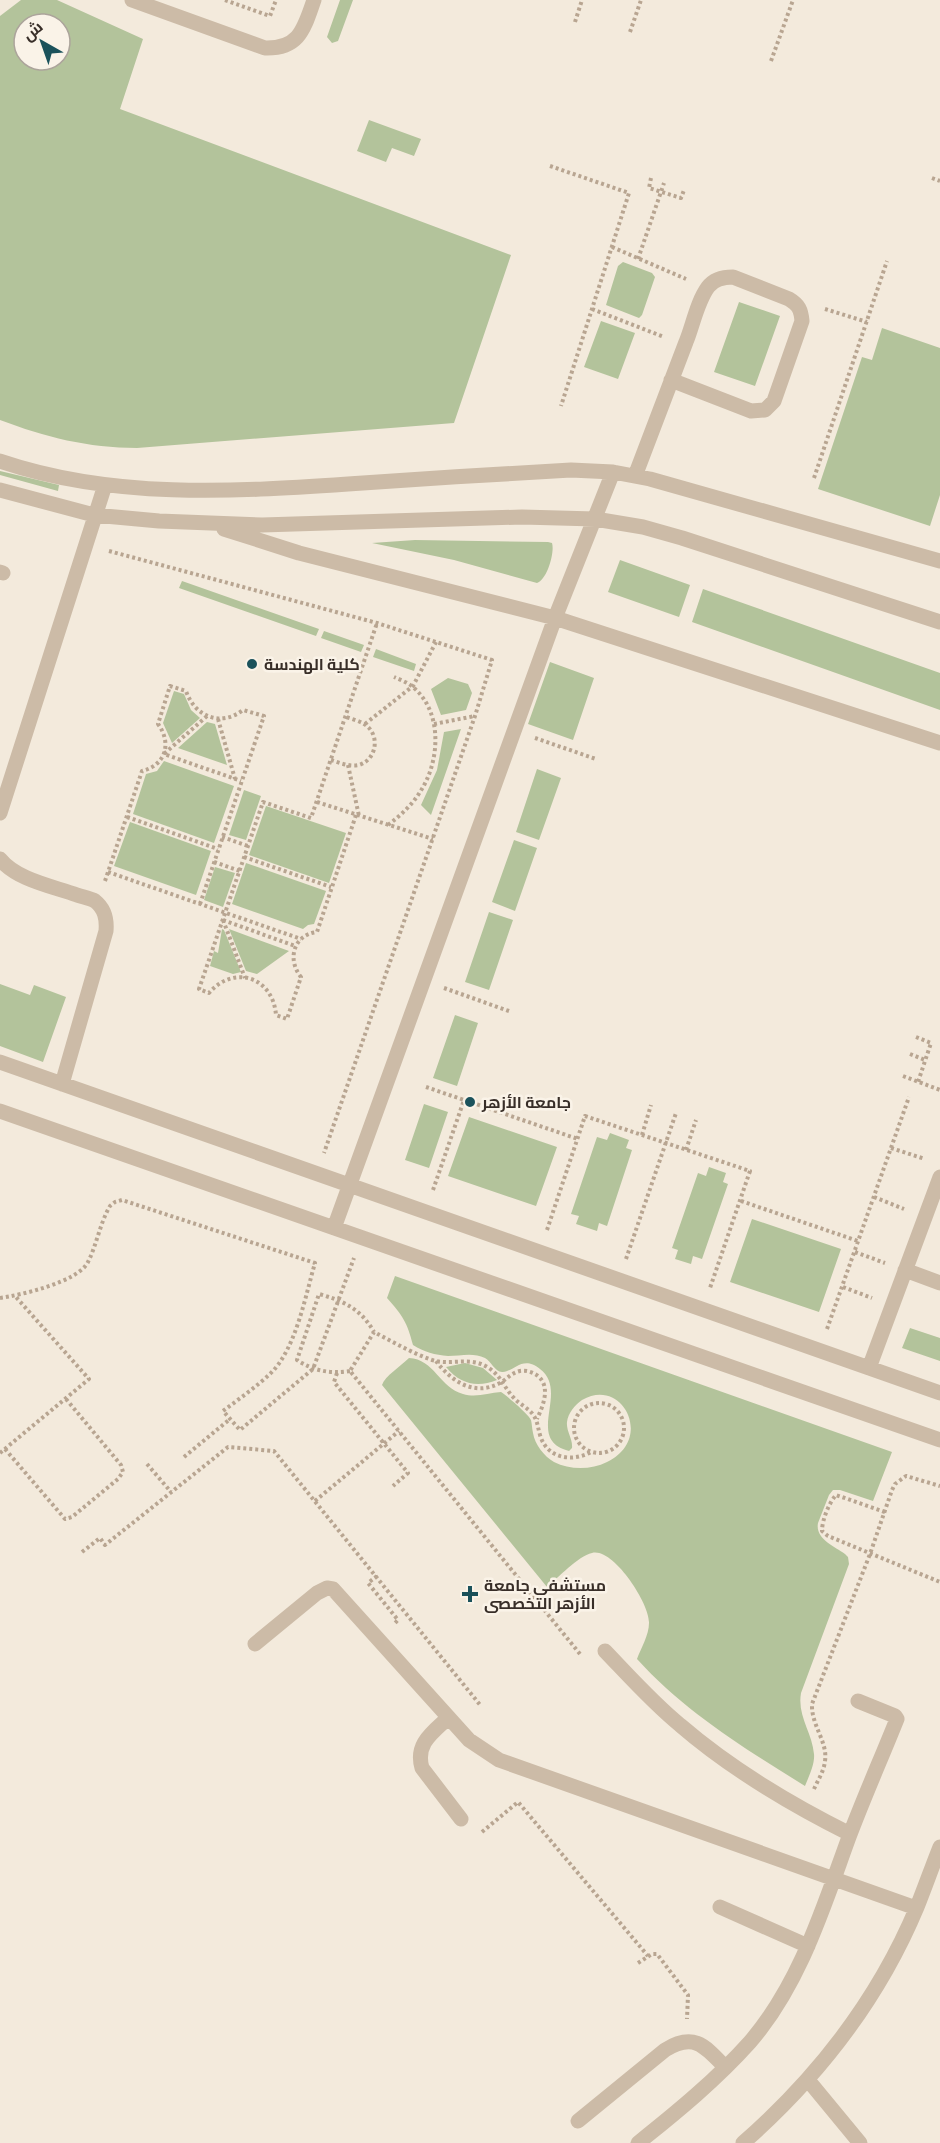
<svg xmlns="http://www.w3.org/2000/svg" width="940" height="2143" font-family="'PT Sans Narrow',Cairo,sans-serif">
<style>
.green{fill:#b3c39b;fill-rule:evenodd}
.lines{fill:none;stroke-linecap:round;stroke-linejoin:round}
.path{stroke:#b8a591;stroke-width:4;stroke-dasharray:3 3;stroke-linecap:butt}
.service{stroke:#ccbba7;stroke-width:15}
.poi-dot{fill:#1b525b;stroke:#faf3e8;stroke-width:2}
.labels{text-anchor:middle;stroke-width:5;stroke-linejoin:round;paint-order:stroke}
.poi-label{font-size:16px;font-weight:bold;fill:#382e28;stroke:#faf3e8;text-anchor:start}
</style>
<rect width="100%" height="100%" fill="#f3eadc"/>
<!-- green -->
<path class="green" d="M21,0h36l86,39 -23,70 391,146 -57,168 -317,25c-49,0 -92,-11 -137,-28v-404zM24,24h36v36h-36z
M340,0h13l-15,41 -6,2 -5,-6z
M369,120l52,19 -7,17 -22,-8 -6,14 -29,-11z
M623,262l29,11 3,4 -13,38 -3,3 -33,-13 12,-39z
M739,302l41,14 -25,70 -41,-14z
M601,321l34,12 -17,46 -34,-12z
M882,328l58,20v147l-10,31 -112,-37 44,-132 10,3z
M0,471l59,14 -1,6 -58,-16z
M415,540l133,2 4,1c3,9 -5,37 -15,40l-83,-23 -82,-17z
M620,560l70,25 -11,32 -71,-25z
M182,581l137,48 -3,7 -137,-48z
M703,589l237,84v37l-248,-88z
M324,631l40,14 -3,7 -40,-14z
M376,649l40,15 -2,7 -41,-14z
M550,662l44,16 -21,62 -45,-16z
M448,678l20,6 4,9 -6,17 -25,5 -10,-26z
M174,691l10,3 7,16 9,8 -28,25 -9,-20z
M207,722l8,2 12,41 -49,-17z
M461,729l-30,86 -10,-10 16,-35 7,-38z
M164,761l70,25 -20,57 -81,-29 13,-40 11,-3z
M537,769l24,9 -22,62 -23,-8z
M244,790l17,6 -15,44 -17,-5z
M266,806l80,27 -17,50 -80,-28z
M130,822l81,29 -15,44 -82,-29z
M514,840l23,8 -22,63 -23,-9z
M246,863l80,28 -12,33 -6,1 -5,4 -71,-25z
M215,867l20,6 -12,34 -19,-7z
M489,912l24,8 -24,70 -24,-8z
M222,929l2,1 17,42 -8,2 -23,-8 4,-15 4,2z
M229,929l60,22 -32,23 -11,-3z
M0,984l30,11 4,-10 32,12 -23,65 -43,-16z
M455,1015l23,8 -21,63 -24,-8z
M424,1104l24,8 -19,56 -24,-8z
M469,1117l88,30 -21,59 -88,-30z
M610,1133l19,7 -3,8 6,2 -25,76 -8,-3 -2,8 -21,-7 3,-8 -8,-2 26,-77 10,3z
M709,1167l17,6 -3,9 5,2 -26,75 -9,-3 -2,8 -16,-5 3,-9 -6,-2 26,-75 8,3z
M752,1219l89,30 -22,63 -89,-30z
M395,1276l497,176 -19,49 -33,-11h-7l-4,5 -11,28c-3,16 16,23 27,31l3,3 1,7 -48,129c-4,23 11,39 13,61 1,10 -5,22 -9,32 -61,-38 -120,-74 -168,-127 4,-11 12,-24 12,-36 1,-19 -36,-76 -57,-70 -14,3 -34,25 -45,34l-165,-202c3,-9 19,-19 27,-27 25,1 31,30 54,36 13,4 25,-1 38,-2 5,3 28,23 30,28 1,4 1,9 2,13 2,12 11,23 21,29 16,8 37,8 53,0 48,-23 15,-86 -25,-62 -7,5 -14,13 -15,22 -1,9 6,17 5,26l-3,3c-45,-12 1,-59 -29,-82 -18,-15 -27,4 -38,3 -7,0 -11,-11 -17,-14 -12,-6 -25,-2 -37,-2 -13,-1 -24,-4 -35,-11 -6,-23 -10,-29 -26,-47z
M910,1328l30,10v23l-38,-13z
M465,1363l18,5 14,12c-20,8 -37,4 -51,-13z"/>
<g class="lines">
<!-- path -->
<path class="path" d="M225,0l45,16 6,-16
M575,22l7,-22
M630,32l11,-32
M771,61l22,-61
M550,166l79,27 -68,213
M651,178l-2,10 32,10 3,-8
M932,178l8,3
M612,247l74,32
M638,259l26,-76
M592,309l72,28
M825,309l42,13
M814,478l73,-217
M109,551l268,72 115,37 -17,56 -151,437
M207,716l-43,38 77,27
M218,719l17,60
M365,724l48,-38 23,-44
M434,724l41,-8
M535,738l61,21
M331,760c9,3 19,7 28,5 19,-6 21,-32 5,-41 -5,-3 -12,-5 -18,-7
M348,765l11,51
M317,802l116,37
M356,815l-39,117c-24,3 -30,28 -16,45l-14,42 -11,-4c-3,-38 -42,-51 -67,-22l-10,-4 64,-187 48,16 66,-195
M127,817l91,32
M388,825c13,-10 24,-20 32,-33 20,-30 23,-79 -6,-104 -5,-5 -13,-8 -20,-11
M222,837l26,9
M244,857l87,30
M214,862l26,9
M108,872l193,67
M105,881l37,-110c24,-6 30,-28 16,-47l12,-38 16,5c9,26 35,36 57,19l21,6 -64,188
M223,920l72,26
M223,920l22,58
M444,988l65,23
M916,1037l15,6 -13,39
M910,1054l15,6
M903,1076l37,14
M426,1087l152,52
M642,1135l9,-30
M891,1148l34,11
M686,1150l10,-30
M433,1190l31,-90
M874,1197l30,12
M741,1201l117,40
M547,1230l38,-114 165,55 -40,117
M855,1252l30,11
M626,1259l50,-146
M843,1287l29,11
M0,1298c21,-3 78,-16 88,-36 9,-18 12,-39 22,-56l5,-4 7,-2 193,63c-10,34 -19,86 -45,111 -14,13 -31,25 -47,37l17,19 73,-61 41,-111
M827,1329l82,-232
M436,1361c15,20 38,36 64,22 7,-4 11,-10 20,-12 6,-1 13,1 18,5 13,11 5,30 -1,43
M350,1371c-20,3 -36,0 -53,-11l22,-66c25,7 42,15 55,38
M337,1373l-3,9 74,91 -15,13
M574 1428a25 25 0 1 1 50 0a25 25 0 1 1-50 0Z
M5,1449l60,70 7,-2 46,-38 5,-7 -2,-7 -55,-66
M0,1453l89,-74 -74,-83
M184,1457l46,-38
M147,1464l24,28
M315,1501l84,-70
M885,1512l-49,-17c-7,8 -14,25 -14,36l6,5 112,46
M82,1552l18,-14 5,7 123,-98 46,4 207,255
M377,1576l-9,7 30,37 -3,3
M580,1654l-230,-283 24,-39c19,10 38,21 58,28 23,7 43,-8 65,15 6,7 10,16 17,23 6,7 15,10 20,18 4,6 4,14 7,22 8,21 32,24 50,14
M814,1789c4,-9 10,-18 11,-28 3,-19 -14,-36 -13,-57l58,-150 22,-64 3,-6 11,-8 34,10
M482,1832l36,-30 130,154
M638,1963l14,-9h5l31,41 -1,24"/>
<!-- service -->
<path class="service" d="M132,0l133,48c35,1 39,-20 49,-48
M0,461c112,38 232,31 348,23 74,-5 149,-10 223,-14l42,2 37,7 290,82
M635,476c17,-44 34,-89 51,-134 7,-17 11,-40 22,-55 6,-8 16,-10 25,-10l56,22c10,6 12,11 13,22l-28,80 -9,9 -14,1 -80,-31
M0,490l94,25 65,6 103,4 260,-8 73,2 48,8 39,11 258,84
M224,529l75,24 256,65 385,125
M0,572l3,1
M0,813l105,-328
M0,859c17,21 52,27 77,36 5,2 13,3 18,6 10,8 12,18 11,30l-44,153
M0,1062l940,331
M0,1111l940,329
M334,1228l221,-610 58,-146
M905,1270l35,13
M869,1368l71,-191
M255,1644l62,-51 10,-5 6,1 136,151 30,20 417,148
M605,1651c24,25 48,52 75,74 51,44 110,79 170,109
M448,1718c-16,15 -33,26 -26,50l39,51
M720,1907l88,39
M808,2080l52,63
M578,2121l87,-71c29,-18 40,-4 60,17
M638,2143c39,-31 79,-64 112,-101 50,-58 73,-134 99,-205 15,-40 32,-78 48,-118l-2,-3 -37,-15
M743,2143c74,-65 136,-145 174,-236 8,-20 15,-40 23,-60"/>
</g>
<!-- markers -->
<g class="poi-dot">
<circle cx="252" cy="664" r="6"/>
<circle cx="470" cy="1102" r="6"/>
<path d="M467 1585h6v6h6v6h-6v6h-6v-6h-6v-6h6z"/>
</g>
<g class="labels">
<!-- poi labels -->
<g class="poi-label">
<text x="264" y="670">كلية الهندسة</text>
<text x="482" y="1108">جامعة الأزهر</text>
<text x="484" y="1591">مستشفى جامعة<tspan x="484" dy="18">الأزهر التخصصى</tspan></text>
</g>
</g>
<!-- north arrow -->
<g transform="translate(42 42) rotate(320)"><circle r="28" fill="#faf3e8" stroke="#aca49b" stroke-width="1.5"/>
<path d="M0-4.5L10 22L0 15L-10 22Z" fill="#1b525b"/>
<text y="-9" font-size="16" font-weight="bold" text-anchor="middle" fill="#382e28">ش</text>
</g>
</svg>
